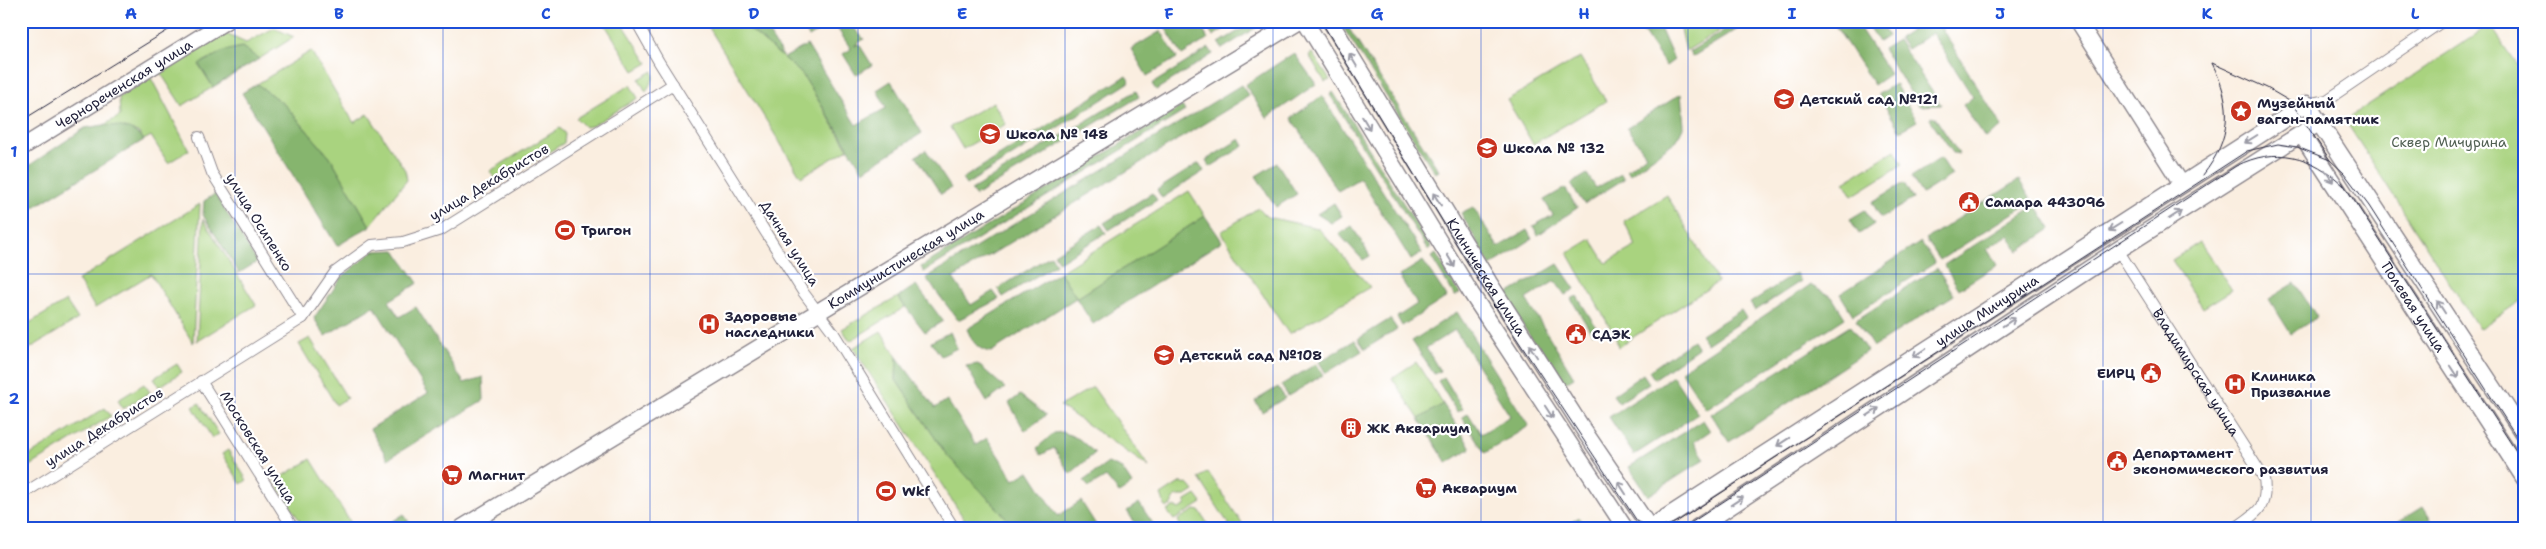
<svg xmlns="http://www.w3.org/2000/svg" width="2546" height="549" font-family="'Shantell Sans',sans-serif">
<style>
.green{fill:#a9d37f;stroke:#667a5d}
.forest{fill:#86b56e;stroke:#546c54}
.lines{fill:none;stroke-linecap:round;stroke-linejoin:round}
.street-casing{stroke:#8e888e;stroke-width:12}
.secondary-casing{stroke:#8e888e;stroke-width:18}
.primary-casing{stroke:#8e888e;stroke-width:19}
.street{stroke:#fff;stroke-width:10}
.secondary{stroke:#fff;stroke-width:15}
.primary{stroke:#fff;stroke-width:16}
.tram{stroke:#22223b;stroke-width:1}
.oneway{stroke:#9c9ca7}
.grid{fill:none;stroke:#1d4ed8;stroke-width:1;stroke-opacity:0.55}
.labels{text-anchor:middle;stroke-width:4.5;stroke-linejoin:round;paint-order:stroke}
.street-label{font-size:14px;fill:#22223b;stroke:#fff}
.poi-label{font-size:14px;font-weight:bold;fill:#22223b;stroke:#fff;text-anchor:start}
.park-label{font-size:14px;fill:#516053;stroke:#fff}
.neatline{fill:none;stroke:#1d4ed8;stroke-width:2}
.grid-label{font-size:16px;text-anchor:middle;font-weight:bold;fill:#1d4ed8}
</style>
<rect width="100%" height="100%" fill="#fff"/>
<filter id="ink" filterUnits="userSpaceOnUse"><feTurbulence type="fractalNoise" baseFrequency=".02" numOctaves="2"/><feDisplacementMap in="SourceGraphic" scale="10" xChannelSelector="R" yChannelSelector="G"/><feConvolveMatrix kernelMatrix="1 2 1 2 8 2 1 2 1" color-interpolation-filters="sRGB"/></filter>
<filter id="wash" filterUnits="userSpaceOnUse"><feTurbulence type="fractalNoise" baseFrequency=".0096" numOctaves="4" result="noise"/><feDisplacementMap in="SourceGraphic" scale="20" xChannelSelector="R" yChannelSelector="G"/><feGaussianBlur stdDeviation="1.12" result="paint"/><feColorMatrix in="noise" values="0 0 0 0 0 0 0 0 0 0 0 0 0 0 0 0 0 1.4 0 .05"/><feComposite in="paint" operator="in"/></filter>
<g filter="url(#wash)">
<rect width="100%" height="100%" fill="#faeee0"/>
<!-- green -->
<path class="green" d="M606,21h15l2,3 25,39 -14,8 -30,-48z
M705,21h35l62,53 46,75 -47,28z
M1679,21h56l-49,30z
M2490,25l35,50v223l-46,31 -134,-209z
M274,28l20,9 -35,22 -17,-12 -43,18 14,22 -31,19 -22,-34 64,-39 22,10z
M311,51l43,72 14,-9 37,56 2,10 -37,46 -38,-66 -46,-54 -29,-22z
M1312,53l18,27 -5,2 -16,-27z
M1580,57l26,44 -73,43 -26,-44z
M653,71l1,6 -8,15 -7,-13z
M151,78l38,72 -21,13 -17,-27 -7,4 -6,-8 -34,-7 16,-9 -1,-19z
M630,85l8,13 -46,28 -7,1 -9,-9z
M993,102l13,22 -43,25 -13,-22z
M560,128l5,6 -1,9 -66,40 -8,-12z
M1895,150l8,14 -51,32 -8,-14z
M1189,191l16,25 -128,82 -17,-26z
M1667,195l51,87 -100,65 -2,-9 -48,-85 23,-14 15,24 30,-17 -12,-25z
M200,204l-7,139 -42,-69 -56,34 -17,-28z
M1258,208l9,9 51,11 52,59 -81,47 -68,-102z
M203,219l53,86 -59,36z
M2200,242l32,48 -29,18 -31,-48z
M898,297l7,10 -55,34 -8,-12z
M66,301l12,18 -49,30 -8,-13v-8z
M881,331l16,26 -1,23 50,74 70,74h-46l-117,-180z
M310,338l37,60 -11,7 -37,-61z
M1416,362l27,42 -24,15 -27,-41z
M177,364l5,8 -23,15 -5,-9z
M144,384l6,8 -27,17 -5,-9z
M1093,387l56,80 -89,-61z
M199,403l20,31 -7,4 -19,-31z
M105,408l6,8 -84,52 -5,-8z
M228,450l19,30 -6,4 -19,-30z
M311,459l43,69h-50l-29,-47z
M1208,472l37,56h-14l-32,-50z
M1181,482l8,3 5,6 -8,5h-10l-3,4v4l-7,4 -5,-13z
M1196,495l6,8 -28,17 -7,-9 8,-4 4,2 6,-3 1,-5z
M1195,510l5,1 10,17h-29l-3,-8z"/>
<!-- forest -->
<path class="forest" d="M740,21h21l23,37 23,-13 49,80 30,-17 -9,-18 14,-9 31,52 -59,38 -61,-97z
M815,21h32l17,18 -10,7 5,-2 13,21 -16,10 -13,-21 8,-5 -18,-27 -24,15 -6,-9z
M1175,21h23l10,18 -26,16 -17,-28z
M1204,21h33l-24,15z
M1255,21h12l-45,28 -3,-6z
M1657,21l17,39 -8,6 -24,-36z
M1740,21h11l-59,36 -3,-5z
M1832,21h23l35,53 -16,11z
M1866,21h13l9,15 -9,6z
M1925,21h12l65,106 -17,11 -22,-33 10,-8 -41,-64 -25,16 -8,-11z
M1348,27l91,144 -4,2 -91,-144z
M1161,31l16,27 -30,18 -16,-27z
M1898,40l43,65 -22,1 -36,-57z
M242,47l17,12 -46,28 -14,-23 25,-13z
M1209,48l4,6 -57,36 -4,-6z
M1294,53l22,31 -49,34 -22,-33z
M1126,76l4,6 -164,103 -4,-6z
M257,84l29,22 46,54 38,66 -33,20 -95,-153z
M1895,84l22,37 -17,10 -22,-37z
M1241,85l8,11 -296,182 18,27 22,-14 6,8 -41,21 -32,-42z
M1136,91l3,6 -164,99 -4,-6z
M1333,92l98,155 -3,3 -98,-155z
M1681,94l3,31 -7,15 -47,34 -3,-4 19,-15 -19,-27z
M1322,96l100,157 -11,7 -51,-82 -22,13 -47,-73z
M1182,106l3,5 -261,161 -3,-5z
M1934,116l25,38 -6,-1 -23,-34z
M104,125c15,1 29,2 40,15l-123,75v-44l64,-43z
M1240,139l4,7 -34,21 -4,-7z
M926,150l25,38 -10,6 -25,-38z
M1941,158l11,17 -30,19 -11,-17z
M1199,163l5,8 -42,27 -5,-8z
M1277,163l20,31 -21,13 -20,-31z
M1587,174l9,14 25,-14 3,5 -40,25 -13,-20z
M2019,180l13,21 -92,59 -14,-21z
M1904,183l9,16 -32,19 -9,-16z
M1565,188l12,20 -39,27 -5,-9 20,-11 -9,-15z
M1152,193l5,7 -48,30 -5,-7z
M215,194l42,68 -18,11 -36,-58 1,-14z
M1334,203l8,13 -11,7 -14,-9z
M2036,205l15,24 -33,22 -10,-16 -21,14 10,16 -38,24 -15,-24z
M1473,207l25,40 29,-17 5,9 -42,27 -29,-53z
M1865,210l9,14 -15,10 -9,-15z
M1205,216l17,25 -129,83 -17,-26 -85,54c-14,-2 -19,-11 -24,-23l93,-57 17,26z
M1101,225l5,8 -47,29 -5,-8z
M1352,226l18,30 -7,4 -24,-26z
M1921,242l14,21 -82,52 -13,-21z
M395,250l23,33 -29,18 10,16 17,-10 48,76 19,-6 1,23 -96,59 -18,-30 58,-36 -54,-87 -49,30 -11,-18 27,-40 32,-27z
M1436,254l24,39 -5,3 -24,-39z
M1051,255l5,9 -53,33 -5,-8z
M1423,261l24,36 -45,29 -5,-9 20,-13 -18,-28z
M1558,264l17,25 -10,6 -10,-14 -29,18 48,78 -13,8 -57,-89z
M1937,268l17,27 -81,52 -17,-27z
M1796,273l5,8 -46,30 -5,-8z
M2295,283l22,34 -26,17 -22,-35z
M916,285l27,36 -18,11 -27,-35z
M1810,285l22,12 13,21 -139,91 -25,-38z
M1577,296l21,34 -6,4 -21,-35z
M1741,310l5,8 -39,26 -6,-9z
M1457,312l72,114 -44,27 -23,-36 6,-4 13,21 29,-18 -55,-86 -29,18 14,23 -6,3 -22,-33z
M1390,319l7,10 -32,20 -7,-10z
M1850,326l17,25 -138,91 -18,-28z
M950,332l7,16 -16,8 -10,-14z
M1355,340l7,11 -36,22 -7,-11z
M1693,340l5,8 -44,31 -5,-8z
M897,357l38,51 12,-8 29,45 11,-7 27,42 15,-9 29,45 23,-15 17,27h-82l-70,-74 -50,-74z
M978,364l27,24 -18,14 -21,-36z
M1316,364l7,11 -35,21 -7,-11z
M1643,374l6,9 -30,20 -6,-8z
M1673,376l25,38 -64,41 -25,-38z
M1444,377l19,32 -6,3 -19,-31z
M1278,387l7,11 -23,14 -7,-11z
M1020,395l26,20 -21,16 -16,-28z
M1443,404l28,44 -24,15 -28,-44z
M1703,420l7,11 -16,11 11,17 -57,37 -19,-29z
M1063,432l16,7 16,14 -25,21 -16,-26 -13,7 -4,-7 17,-15z
M1108,463l14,6 10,15 -13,9 -13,-16 -17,10 -6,-6z
M1139,503l17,25h-18l-11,-17z
M2423,507l13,21h-40l-2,-3z
M404,514l8,14h-30z
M1579,517l6,11h-22z"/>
</g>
<g filter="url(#ink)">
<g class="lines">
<!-- street casing -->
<g class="street-casing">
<g id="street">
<path d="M636,21l23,41 144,230 30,40 121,196"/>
<path d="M2307,104l20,-4 116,-79"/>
<path d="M199,137l13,36 91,145"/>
<path id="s1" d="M2118,250l146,228c4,30 -6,34 -29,50"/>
<path d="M201,381l92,147"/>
<path d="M21,495l282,-177 32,-46 37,-27 31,-3 38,-12 232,-146"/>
</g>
</g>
<!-- secondary casing -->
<g class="secondary-casing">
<g id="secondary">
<path d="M1305,21l166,272 154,235"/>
<path id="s2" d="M1330,21l159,261 96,150 65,96"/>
<path d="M2078,21l103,162"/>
<path id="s3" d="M21,148l205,-127"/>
</g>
</g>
<!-- primary casing -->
<g class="primary-casing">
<g id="primary">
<path id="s4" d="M2302,135l223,344"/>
<path id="s5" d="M462,528l836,-507"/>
<path id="s6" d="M1650,528l657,-424 218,332"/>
<path d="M1697,528l421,-278 202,-128"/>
</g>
</g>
<!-- street -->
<use href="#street" class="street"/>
<!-- secondary -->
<use href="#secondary" class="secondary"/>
<!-- primary -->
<use href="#primary" class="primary"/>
<!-- tram -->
<path class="tram" d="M1321,21l161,265 155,235c15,8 26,8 41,0l569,-370 31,-7 19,3 33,13 14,13 25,33 156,244
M2212,63l55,25 24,14 39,58
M21,121l162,-100
M2203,175c29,-37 30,-70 9,-112
M2342,182l183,283
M1683,528l553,-362c40,-20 76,-11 108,20"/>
</g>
<!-- one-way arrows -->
<defs><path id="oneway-shaft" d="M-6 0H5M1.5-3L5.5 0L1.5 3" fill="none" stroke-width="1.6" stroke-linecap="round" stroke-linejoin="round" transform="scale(1.25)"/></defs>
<g class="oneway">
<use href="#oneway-shaft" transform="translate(1353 60) rotate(-121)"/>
<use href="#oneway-shaft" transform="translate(1366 123) rotate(59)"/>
<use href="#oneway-shaft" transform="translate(2251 139) rotate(148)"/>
<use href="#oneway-shaft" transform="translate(2329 176) rotate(56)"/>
<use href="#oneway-shaft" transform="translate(1437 199) rotate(-122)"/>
<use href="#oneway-shaft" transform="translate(2175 215) rotate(-32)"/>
<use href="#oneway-shaft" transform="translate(2115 227) rotate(148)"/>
<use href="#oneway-shaft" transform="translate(1451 261) rotate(59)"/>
<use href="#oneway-shaft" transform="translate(2441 307) rotate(-123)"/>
<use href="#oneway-shaft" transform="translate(2009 322) rotate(-33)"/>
<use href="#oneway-shaft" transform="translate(1533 351) rotate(-123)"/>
<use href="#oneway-shaft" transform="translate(1919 353) rotate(147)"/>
<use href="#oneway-shaft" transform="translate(2454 372) rotate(57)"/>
<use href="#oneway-shaft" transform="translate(1549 412) rotate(57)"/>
<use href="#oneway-shaft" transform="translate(1873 412) rotate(-33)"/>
<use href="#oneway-shaft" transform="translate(1783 442) rotate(147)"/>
<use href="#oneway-shaft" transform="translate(1622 488) rotate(-123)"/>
<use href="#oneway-shaft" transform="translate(1737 501) rotate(-33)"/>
</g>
</g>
<!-- grid -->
<path class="grid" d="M235,21v507M443,21v507M650,21v507M858,21v507M1065,21v507M1273,21v507M1481,21v507M1688,21v507M1896,21v507M2103,21v507M2311,21v507M21,274h2504"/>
<!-- icons -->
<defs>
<g id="school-disc" transform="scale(1.125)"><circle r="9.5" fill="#c8321e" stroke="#fff"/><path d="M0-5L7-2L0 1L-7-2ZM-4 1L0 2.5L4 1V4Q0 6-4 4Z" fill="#fff"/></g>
<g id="sight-disc" transform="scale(1.125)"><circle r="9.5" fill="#c8321e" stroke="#fff"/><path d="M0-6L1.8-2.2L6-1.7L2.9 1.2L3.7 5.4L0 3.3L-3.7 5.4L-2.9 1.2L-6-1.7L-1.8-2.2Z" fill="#fff"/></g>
<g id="civic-disc" transform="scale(1.125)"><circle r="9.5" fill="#c8321e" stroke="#fff"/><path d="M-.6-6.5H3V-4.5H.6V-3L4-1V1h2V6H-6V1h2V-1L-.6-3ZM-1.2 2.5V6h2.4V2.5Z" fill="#fff"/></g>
<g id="stadium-disc" transform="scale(1.125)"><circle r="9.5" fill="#c8321e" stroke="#fff"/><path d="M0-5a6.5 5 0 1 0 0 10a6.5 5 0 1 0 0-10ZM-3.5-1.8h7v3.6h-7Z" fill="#fff"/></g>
<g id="hospital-disc" transform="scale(1.125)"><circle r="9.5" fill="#c8321e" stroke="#fff"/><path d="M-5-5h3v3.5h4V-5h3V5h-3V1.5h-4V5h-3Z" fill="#fff"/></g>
<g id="building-disc" transform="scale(1.125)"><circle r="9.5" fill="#c8321e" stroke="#fff"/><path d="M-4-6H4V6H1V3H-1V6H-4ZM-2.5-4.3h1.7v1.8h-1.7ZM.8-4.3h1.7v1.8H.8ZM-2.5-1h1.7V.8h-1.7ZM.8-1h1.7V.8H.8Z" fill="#fff"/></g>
<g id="supermarket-disc" transform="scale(1.125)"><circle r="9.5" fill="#c8321e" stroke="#fff"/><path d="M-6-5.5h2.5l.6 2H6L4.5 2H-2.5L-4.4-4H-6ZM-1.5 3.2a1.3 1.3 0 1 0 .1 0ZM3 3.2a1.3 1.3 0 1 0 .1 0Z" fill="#fff"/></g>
</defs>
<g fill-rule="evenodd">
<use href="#school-disc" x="1784" y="99"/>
<use href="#sight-disc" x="2241" y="111"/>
<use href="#school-disc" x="990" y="134"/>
<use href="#school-disc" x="1487" y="148"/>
<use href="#civic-disc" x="1969" y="202"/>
<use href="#stadium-disc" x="565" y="230"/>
<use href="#hospital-disc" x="709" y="324"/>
<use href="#civic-disc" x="1576" y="334"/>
<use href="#school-disc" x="1164" y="355"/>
<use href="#civic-disc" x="2151" y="373"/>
<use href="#hospital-disc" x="2235" y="384"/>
<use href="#building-disc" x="1351" y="428"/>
<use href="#civic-disc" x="2117" y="461"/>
<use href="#supermarket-disc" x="452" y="475"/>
<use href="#supermarket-disc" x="1426" y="488"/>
<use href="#stadium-disc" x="886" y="491"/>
</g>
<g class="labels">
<!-- street labels -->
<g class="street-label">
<text dy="5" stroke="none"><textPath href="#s3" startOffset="121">Чернореченская улица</textPath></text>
<text transform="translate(489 182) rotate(-31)" y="5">улица Декабристов</text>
<text transform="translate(259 222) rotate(58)" y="5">улица Осипенко</text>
<text transform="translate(790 243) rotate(58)" y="5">Дачная улица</text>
<text dy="5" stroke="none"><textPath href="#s5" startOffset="519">Коммунистическая улица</textPath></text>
<text dy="5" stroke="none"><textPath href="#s2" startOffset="300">Клиническая улица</textPath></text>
<text dy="5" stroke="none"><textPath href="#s4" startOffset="205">Полевая улица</textPath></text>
<text dy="5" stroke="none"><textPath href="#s6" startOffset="401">улица Мичурина</textPath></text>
<text dy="5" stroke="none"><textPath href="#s1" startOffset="145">Владимирская улица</textPath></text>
<text transform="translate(104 427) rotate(-32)" y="5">улица Декабристов</text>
<text transform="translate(258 447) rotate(58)" y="5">Московская улица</text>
</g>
<!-- poi labels -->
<g class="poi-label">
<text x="1800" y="104">Детский сад №121</text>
<text x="2257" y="108">Музейный<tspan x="2257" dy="16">вагон-памятник</tspan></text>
<text x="1006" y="139">Школа № 148</text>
<text x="1503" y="153">Школа № 132</text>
<text x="1985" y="207">Самара 443096</text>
<text x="581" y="235">Тригон</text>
<text x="725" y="321">Здоровые<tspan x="725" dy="16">наследники</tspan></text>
<text x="1592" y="339">СДЭК</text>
<text x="1180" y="360">Детский сад №108</text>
<text x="2135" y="378" text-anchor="end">ЕИРЦ</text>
<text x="2251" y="381">Клиника<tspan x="2251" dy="16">Призвание</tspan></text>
<text x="1367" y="433">ЖК Аквариум</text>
<text x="2133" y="458">Департамент<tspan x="2133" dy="16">экономического развития</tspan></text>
<text x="468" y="480">Магнит</text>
<text x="1442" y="493">Аквариум</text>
<text x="902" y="496">Wkf</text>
</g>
<!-- park labels -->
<g class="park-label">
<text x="2449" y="147">Сквер Мичурина</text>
</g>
</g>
<!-- margin -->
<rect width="2546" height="549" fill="none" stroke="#fff" stroke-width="55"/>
<rect x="28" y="28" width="2490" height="494" class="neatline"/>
<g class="grid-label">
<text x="131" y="19">A</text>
<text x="339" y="19">B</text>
<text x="546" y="19">C</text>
<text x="754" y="19">D</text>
<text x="962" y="19">E</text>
<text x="1169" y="19">F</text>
<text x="1377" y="19">G</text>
<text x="1584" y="19">H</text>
<text x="1792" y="19">I</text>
<text x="2000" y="19">J</text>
<text x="2207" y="19">K</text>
<text x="2415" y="19">L</text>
<text x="14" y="157">1</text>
<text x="14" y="404">2</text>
</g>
</svg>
